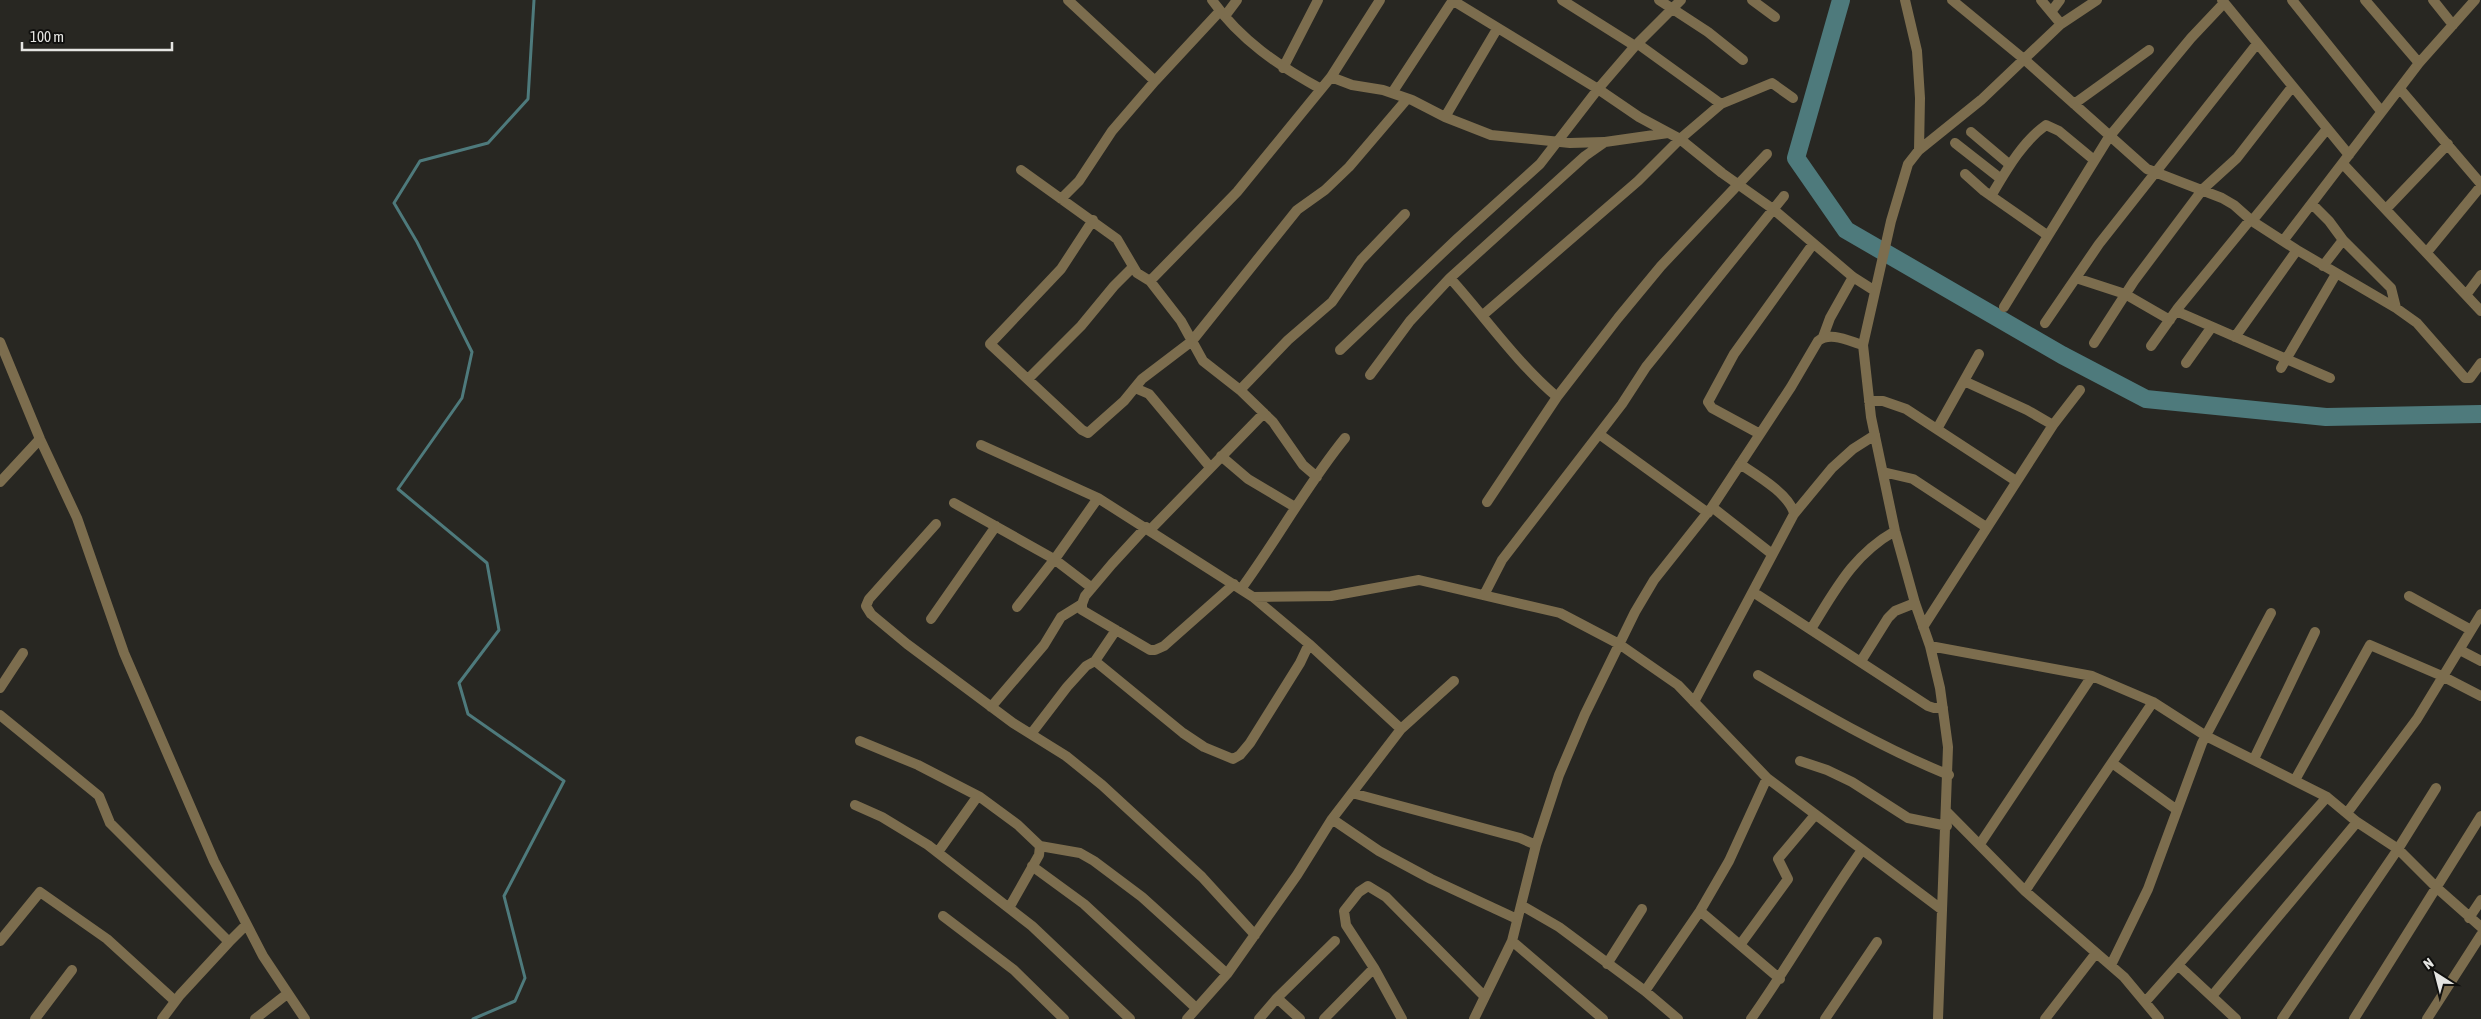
<svg xmlns="http://www.w3.org/2000/svg" width="2481" height="1019" font-family="'Asap Condensed',sans-serif">
<style>
.lines{fill:none;stroke-linecap:round;stroke-linejoin:round}
.stream{stroke:#4e7a7c;stroke-width:3}
.river{stroke:#4e7a7c;stroke-width:18}
.minor{stroke:#7c6d4e;stroke-width:10}
</style>
<rect width="100%" height="100%" fill="#282722"/>
<g class="lines">
<!-- stream -->
<path class="stream" d="M473,1019l42,-18 10,-23 -21,-82 60,-115 -96,-67 -9,-31 40,-53 -12,-67 -89,-74 64,-91 10,-46 -55,-110 -23,-39 26,-42 68,-18 40,-44 6,-99"/>
<!-- river -->
<path class="river" d="M1841,0l-45,158 50,72 216,125 84,44 180,18 155,-3"/>
<!-- minor -->
<path class="minor" d="M1068,0l87,81
M1212,0c28,40 67,66 109,89
M1452,0l146,89 41,28 41,22 42,34 51,36 80,68 22,14
M1562,0l73,46
M1659,0l49,32 35,28
M1752,0l23,17
M1905,0l12,51 3,47 -1,52
M1952,0l73,60 122,109 75,29 12,7 18,16 45,29 99,58 21,15 48,55h5l11,-15
M2041,0l20,24
M2222,0l127,155
M2292,0l89,111
M2365,0l54,63
M2433,0l20,25
M2051,12l9,-12
M1225,16l12,-16
M1638,44l83,60
M1283,68l35,-68
M1331,77l21,8 31,5 29,10 33,17 46,18 79,8 34,-1
M2400,89l81,95
M1392,93l61,-93
M2074,104l75,-54
M1445,117l52,-88
M1971,132l39,33
M1955,143l46,36
M2343,164l138,147
M1021,170l96,69 20,34 13,8 31,40 22,40 37,29 33,32 30,43 14,12
M1965,174l19,17 63,44
M1991,196c15,-25 31,-54 55,-71l13,6 35,29
M1061,199l18,-18 33,-50 43,-50 65,-70
M2312,204l17,17 14,19 -20,26
M2386,209l62,-65
M1093,220l-32,49 -71,75 92,86 6,3 36,-32 18,-22 50,-38 105,-131 28,-20 24,-23 58,-68
M2252,221l75,-92
M2343,240l48,48 5,20
M2283,241l136,-178 56,-63
M2427,252l54,-66
M1450,278c36,40 66,84 107,119
M2076,278l49,16 45,26
M1150,281l87,-89 94,-115 49,-77
M2466,295l15,-20
M2004,307l105,-170 82,-99 33,-35
M2176,311l154,67
M1483,315l155,-134 42,-42 41,-35 51,-21 21,15
M2045,323l54,-79 157,-199
M1823,337l7,-19 23,-41
M2235,337l62,-87
M0,342l40,97 37,79 47,135 90,208 49,95 42,63
M2094,343l40,-62 69,-92 34,-31 55,-71
M2151,346l27,-38 72,-88
M1340,350l118,-112 82,-74 58,-75 37,-43 46,-46
M2186,363l25,-35
M2281,368l55,-94
M1370,375l40,-54 40,-43 135,-122 20,-14 63,-9
M1028,379l53,-53 33,-40 19,-19
M1964,381l63,29 26,15
M1135,388l14,6 61,73
M1240,390l48,-50 44,-38 29,-42 44,-46
M1869,401h14l23,8 110,72
M1937,429l42,-75
M1599,434l109,79
M1760,434l-48,-26 -4,-6 26,-48 79,-110
M981,445l117,53 155,99 78,-1 88,-16 141,33 59,31 59,41 89,93 174,131
M1221,456l27,23 47,28
M1740,464c15,10 51,31 54,50
M1883,472l30,7 73,48
M0,482l40,-43
M1487,502l70,-105 61,-79 43,-52 106,-112
M954,503l100,56 38,29
M1712,507l60,47
M936,524l-67,75 -3,7 5,8 36,30 106,79 53,33 36,29 100,92 53,58
M1150,530l114,-117
M1241,589c36,-49 65,-103 104,-151
M1753,592l175,114 6,2h9
M1484,595l18,-35 120,-156 24,-37 138,-171
M2409,596l62,34
M1253,597l56,47 92,85
M1082,604v6l68,40h5l9,-4 70,-62
M1017,607l40,-51 41,-58
M931,619l65,-93
M1923,627l130,-202 27,-35
M1811,629c25,-40 42,-74 84,-98
M1930,646l162,30 61,26 53,34 121,61 30,25 41,27 39,39 44,39
M2460,650l21,11
M1095,661l88,72 21,14 29,12 7,-4 10,-12 50,-80 9,-19
M1861,661l27,-43 7,-7 20,-8
M1758,675c61,36 124,73 191,100
M0,688l23,-35
M1694,702l100,-188 38,-46 21,-19 22,-14
M991,707l53,-62 17,-28 21,-13 3,-8 27,-32 34,-37
M0,715l99,81 11,27 119,119 17,-17
M1031,734l36,-47 19,-21 9,-5 21,-31
M860,741l58,24 62,32 38,28 22,21 40,7 14,8 48,36 85,77
M2254,759l61,-127
M1800,761l27,9 25,12 56,36 39,8
M2112,763l65,47
M2295,780l75,-135 72,31 39,20
M1352,793l168,45 16,7
M855,805l27,12 46,28 104,81 98,93
M1947,812l78,79 99,86 35,42
M2347,813l70,-94 64,-105
M1332,819l47,32 52,28 86,40
M1980,844l112,-168
M938,852l39,-55
M1032,866l52,38 112,104
M2025,891l128,-189
M1521,905l38,22 86,64 33,28
M1009,908l30,-53 1,-9
M1700,911l80,68
M943,916l71,54 50,49
M2469,918l12,-18
M0,941l40,-49 67,47 68,62
M1512,941l91,78
M1740,945l48,-66 -10,-20 37,-44
M1607,964l35,-55
M2111,965l37,-76 54,-146 69,-130
M2179,966l57,53
M1645,991l55,-80 29,-50 38,-83
M2212,996l145,-174
M1277,998l23,21
M2146,1001l181,-204
M35,1019l37,-49
M162,1019l18,-24 49,-53
M255,1019l32,-25
M1187,1019l40,-45 70,-99 35,-56 69,-90 53,-48
M1259,1019l18,-21 58,-57
M1324,1019l50,-51
M1402,1019l-28,-51 -28,-43 -2,-14 15,-19 9,-6 18,11 98,99
M1474,1019l38,-78 24,-96 23,-70 26,-61 50,-102 19,-32 58,-73 79,-120 27,-46c12,-10 31,0 45,4
M1751,1019c39,-55 72,-114 111,-169
M1825,1019l52,-77
M1938,1019l10,-272 -8,-59 -10,-42 -15,-43 -20,-72 -24,-114 -8,-72 28,-124 17,-57 11,-14 62,-50 80,-76 36,-24
M2045,1019l51,-66
M2282,1019l116,-170 38,-61
M2354,1019l127,-203
M2427,1019l54,-84"/>
</g>
<!-- north arrow -->
<g transform="translate(2436 974) rotate(324)" stroke="#10100e" stroke-width="4" paint-order="stroke">
<path d="M0-4L9 19L0 12L-9 19Z" fill="#e5e5e2"/>
<text y="-8" font-size="14" font-weight="bold" text-anchor="middle" fill="#e5e5e2">N</text>
</g>
<!-- scale -->
<path d="M22 42v8h150v-8" fill="none" stroke="#e5e5e2" stroke-width="2.5"/>
<text x="30" y="42" font-size="15" fill="#e5e5e2" stroke="#10100e" stroke-width="4" paint-order="stroke">100 m</text>
</svg>
